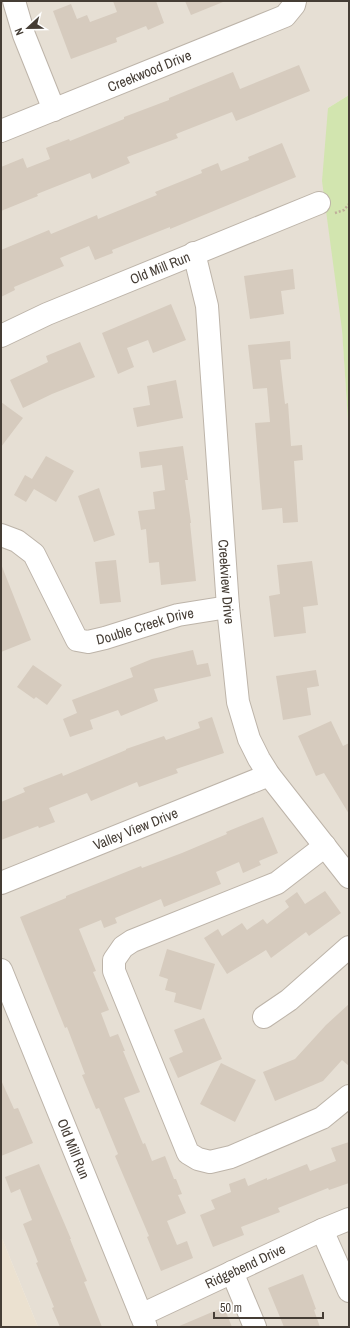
<svg xmlns="http://www.w3.org/2000/svg" width="350" height="1328" font-family="'Archivo Narrow',sans-serif">
<style>
.residential{fill:#e6dfd4}
.education{fill:#ebe1d0}
.green{fill:#d2e5af}
.building{fill:#d6cbbe}
.lines{fill:none;stroke-linecap:round;stroke-linejoin:round}
.minor-casing{stroke:#bdb4a9;stroke-width:24}
.path{stroke:#bfae9a;stroke-width:2.5;stroke-dasharray:2 2;stroke-linecap:butt}
.minor{stroke:#fff;stroke-width:22}
.labels{text-anchor:middle;stroke-width:3;stroke-linejoin:round;paint-order:stroke}
.street-label{font-size:14px;fill:#453d35;stroke:#fff}
</style>
<rect width="100%" height="100%" fill="#f2ede6"/>
<!-- residential -->
<path class="residential" d="M1,1h348v94l-21,13 21,328v891h-311l-37,-91z"/>
<!-- education -->
<path class="education" d="M1,1236l37,91h-37z"/>
<!-- green -->
<path class="green" d="M349,95v341l-7,-106 -20,-149 6,-73z"/>
<!-- building -->
<path class="building" d="M113,1h43l8,22 -16,7 -2,-4 -30,12 1,4 -46,17 -18,-48 18,-7 6,15 10,-4 3,7 27,-10z
M185,1h38v1l-32,13z
M299,65l11,26 -74,30 -4,-9 -56,22 2,4 -51,19 3,6 -38,16 -2,-6 -53,21 1,2 -37,15v-44l22,-9 4,10 23,-9 -4,-11 23,-9 1,2 54,-22v-2l45,-17v-2l64,-26 7,17z
M282,143l14,34 -126,52v-2l-58,23 1,3 -18,7 -6,-14 -29,12 4,8 -50,21 1,3 -14,7v-47l48,-20 2,4 46,-19 1,4 59,-24 -2,-3 47,-19 -1,-3 17,-7 3,8 28,-11 -1,-3z
M293,269l2,20 -14,2 3,23 -34,5 -6,-43z
M171,304l15,36 -33,13 -5,-13 -21,8 7,19 -16,7 -16,-41z
M290,341l1,18 -11,1 5,44 3,-1 3,43 11,-1 1,15 -9,1 4,61 -15,1 -1,-15 -20,2 -7,-87 15,-1 -3,-34 -14,1 -5,-44z
M80,342l15,35 -43,17 -29,14 -13,-28 38,-18 -2,-6z
M176,380l7,38 -46,9 -4,-19 17,-3 -3,-19z
M1,402l22,16 -22,29z
M183,446l5,34h-3l6,43h-1l6,58 -35,4 -2,-23 -10,1 -3,-34 -5,1 -3,-19 17,-2 -2,-17 12,-2 -3,-25 -21,3 -2,-16z
M46,456l28,15 -18,31 -22,-13 -8,13 -12,-7 11,-20 7,4z
M99,488l16,47 -21,7 -16,-46z
M116,560l5,42 -21,2 -5,-42z
M312,561l6,44 -15,2 3,26 -32,4 -5,-41 11,-2 -3,-29z
M1,564l30,76 -30,12z
M193,650l4,15 11,-2 3,13 -57,13 4,12 -37,15 -3,-6 -28,10 3,9 -23,8 -7,-18 14,-6 -5,-13 61,-23 -3,-9 22,-9z
M33,665l29,20 -15,20 -11,-8 -2,2 -17,-12z
M316,670l3,16 -12,2 4,27 -28,5 -7,-44z
M212,717l12,36 -48,16 2,4 -39,14 -2,-5 -46,19 -4,-8 -38,15 6,14 -16,6 -1,-2 -37,14v-38l24,-10 -2,-4 39,-15 1,3 63,-26v-1l38,-13 2,4 34,-12 -2,-6z
M331,721l12,25 6,-3v71l-25,-41 -8,3 -18,-40z
M263,817l15,36 -19,8 2,4 -18,8 -4,-11 -23,10 5,12 -57,23 -3,-8 -46,19 2,5 -13,5 -3,-8 -22,9 17,42 -3,1 16,38 -8,3 9,24 8,-3 7,17h-2l17,41 -16,6 19,46 2,-1 7,18 13,-5 9,23h2l6,15 -4,1 8,18 -19,8 10,24 10,-4 6,17 -32,13 -14,-34 2,-1 -34,-80 3,-2 -19,-46 -3,1 -14,-34 3,-1 -18,-47 -2,1 -45,-111 46,-19v-2l75,-30 1,2 40,-15 45,-19 -1,-2z
M325,891l16,22 -32,23 -3,-4 -35,26 -5,-8 -39,24 -23,-36 14,-9 4,7 20,-13 5,7 16,-11 4,5 22,-17 -4,-6 12,-9 8,12z
M167,949l48,15 -14,46 -27,-8 2,-9 -11,-3 3,-11 -9,-3z
M349,1004v62l-7,-6 -19,21 -48,20 -12,-29 32,-13 31,-34z
M204,1018l18,41 -44,19 -9,-20 14,-6 -9,-22z
M221,1063l35,17 -21,42 -35,-18z
M1,1080l13,29 4,-1 15,35 -32,13z
M349,1142v41l-20,7 -1,-2 -50,20 2,4 -39,15 3,8 -31,12 -13,-32 15,-6 -4,-9 20,-8 -2,-8 16,-6 3,8 19,-8v2l40,-16 3,7 26,-10 -5,-13z
M39,1164l32,75h-1l17,42 -3,1 18,45h-42l-8,-19 2,-1 -18,-44 2,-1 -15,-38 9,-4 -12,-31 -9,4 -6,-16z
M303,1274l13,35 -2,1 6,17h-36l-16,-39z
M224,1307l8,20h-55z"/>
<g class="lines">
<!-- minor casing -->
<g class="minor-casing">
<g id="minor">
<path d="M14,1l10,34 30,75"/>
<path id="s1" d="M1,131l284,-115 9,-11 1,-4"/>
<path id="s2" d="M194,253l13,53 21,301 10,95 11,37 10,20 10,16 80,102"/>
<path id="s3" d="M1,336l46,-22 272,-111"/>
<path id="s4" d="M1,535l16,6 17,13 43,86 11,2 17,-4 73,-23 50,-8"/>
<path d="M325,846l-48,37 -145,58 -9,6 -9,13v11l74,182 10,6 12,3 21,-5 91,-39 27,-22"/>
<path id="s5" d="M1,883l268,-108"/>
<path id="s6" d="M1,970l145,357"/>
<path d="M264,1017l25,-17 60,-53"/>
<path d="M322,1230l27,61"/>
<path d="M232,1272l23,55"/>
<path id="s7" d="M141,1315l181,-85 27,-11"/>
</g>
</g>
<!-- path -->
<path class="path" d="M335,213l9,-3 5,-6"/>
<!-- minor -->
<use href="#minor" class="minor"/>
</g>
<g class="labels">
<!-- street labels -->
<g class="street-label">
<text dy="5" stroke="none"><textPath href="#s1" startOffset="160">Creekwood Drive</textPath></text>
<text dy="5" stroke="none"><textPath href="#s3" startOffset="173">Old Mill Run</textPath></text>
<text dy="5" stroke="none"><textPath href="#s2" startOffset="331">Creekview Drive</textPath></text>
<text dy="5" stroke="none"><textPath href="#s4" startOffset="205">Double Creek Drive</textPath></text>
<text dy="5" stroke="none"><textPath href="#s5" startOffset="145">Valley View Drive</textPath></text>
<text dy="5" stroke="none"><textPath href="#s6" startOffset="193">Old Mill Run</textPath></text>
<text dy="5" stroke="none"><textPath href="#s7" startOffset="115">Ridgebend Drive</textPath></text>
</g>
</g>
<!-- border -->
<rect width="350" height="1328" fill="none" stroke="#453d35" stroke-width="4"/>
<!-- north arrow -->
<g transform="translate(28 28) rotate(248)" stroke="#ffffff" stroke-width="3" paint-order="stroke">
<path d="M0-3L7 15L0 10L-7 15Z" fill="#453d35"/>
<text y="-6" font-size="11" font-weight="bold" text-anchor="middle" fill="#453d35">N</text>
</g>
<!-- scale -->
<path d="M214 1312v6h109v-6" fill="none" stroke="#453d35" stroke-width="2"/>
<text x="220" y="1312" font-size="12" fill="#453d35" stroke="#ffffff" stroke-width="3" paint-order="stroke">50 m</text>
</svg>
